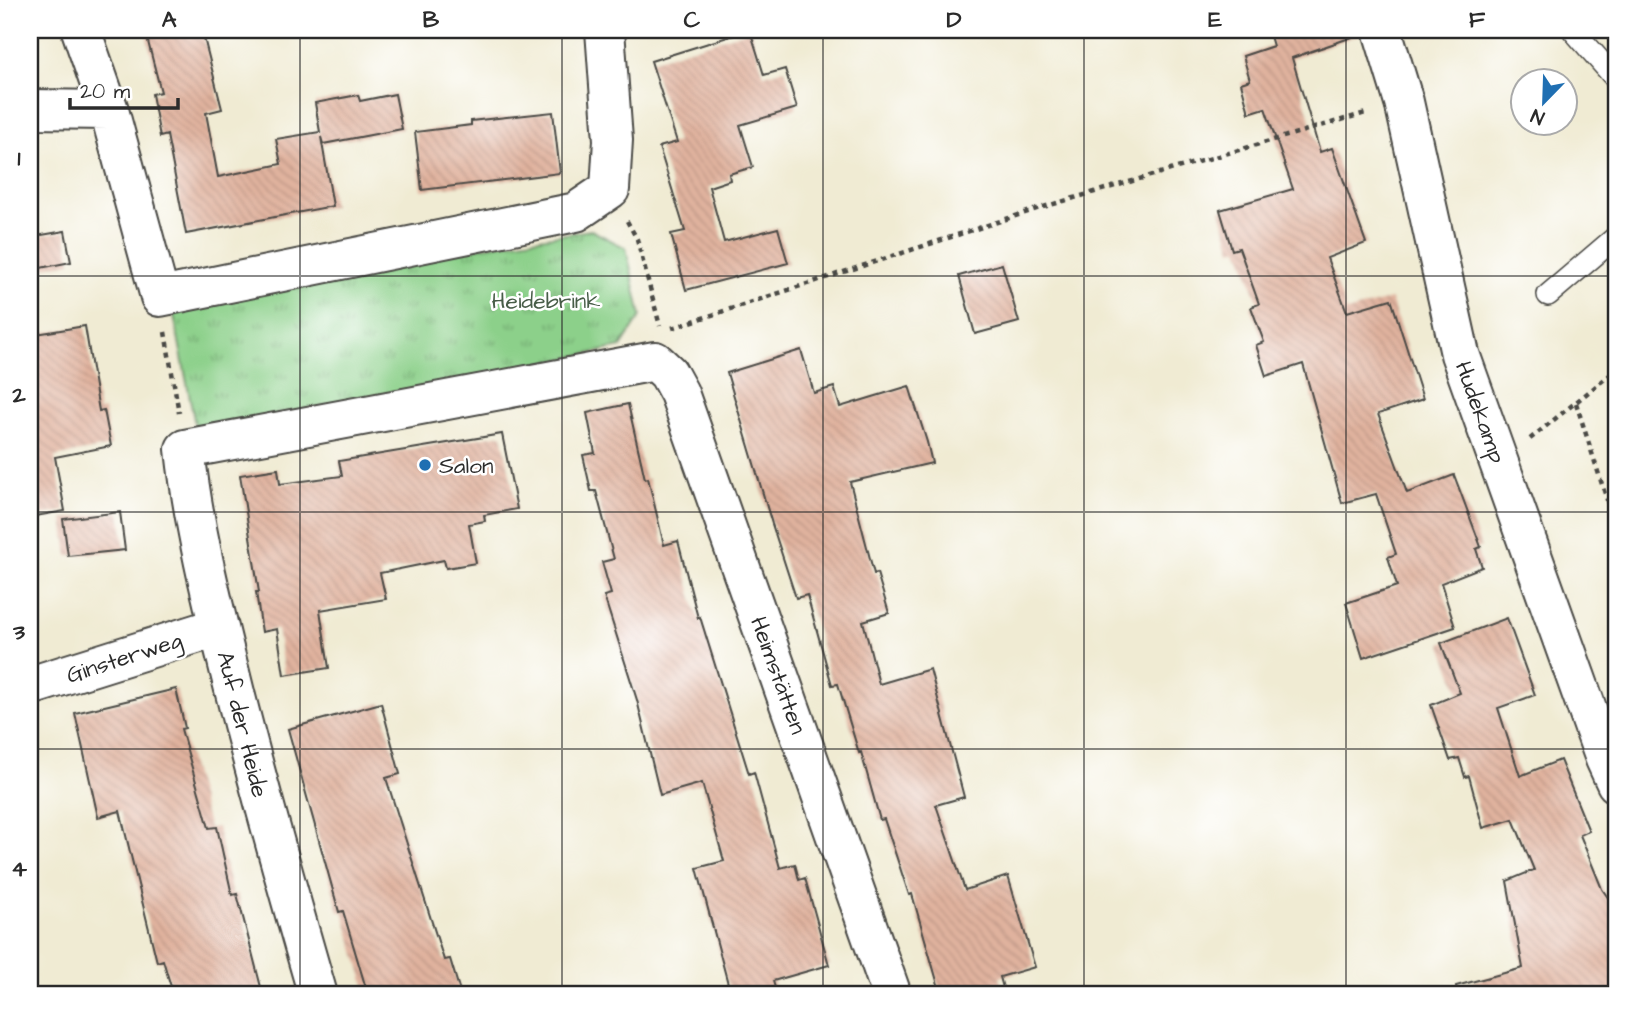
<svg xmlns="http://www.w3.org/2000/svg" width="1646" height="1025" font-family="'Architects Daughter',sans-serif">
<style>
.park{fill:url(#park-tufts);stroke:#5c7e5a;stroke-width:2}
.building{fill:url(#building-back-hatch)}
.lines{fill:none;stroke-linecap:round;stroke-linejoin:round}
.service-casing{stroke:#494844;stroke-width:24}
.minor-casing{stroke:#494844;stroke-width:42}
.path{stroke:#494844;stroke-width:4.5;stroke-dasharray:5 5;stroke-linecap:butt}
.service{stroke:#fff;stroke-width:21}
.minor{stroke:#fff;stroke-width:38}
.grid{fill:none;stroke:#2b2b2b;stroke-width:2;stroke-opacity:0.55}
.poi-dot{fill:#1f6fb2;stroke:#fff;stroke-width:2.5}
.labels{text-anchor:middle;stroke-width:5;stroke-linejoin:round;paint-order:stroke}
.park-label{font-size:23px;fill:#485d48;stroke:#fff}
.street-label{font-size:23px;fill:#2b2b2b;stroke:#fff}
.poi-label{font-size:23px;fill:#2b2b2b;stroke:#fff;text-anchor:start}
.neatline{fill:none;stroke:#2b2b2b;stroke-width:2.5}
.grid-label{font-size:23px;text-anchor:middle;font-weight:bold;fill:#2b2b2b}
</style>
<defs>
<pattern id="park-tufts" width="24" height="20" patternUnits="userSpaceOnUse" patternTransform="scale(1.75)"><rect width="24" height="20" fill="#8cd08a"/><path d="M3 7l-1-3M5 7V3M7 7l1-3M15 17l-1-3M17 17v-4M19 17l1-3" fill="none" stroke="#73a971"/></pattern>
<pattern id="building-back-hatch" width="6" height="6" patternUnits="userSpaceOnUse" patternTransform="scale(1.75)"><rect width="6" height="6" fill="#e0b29e"/><path d="M-1 5l2 2M0 0l6 6M5-1l2 2" fill="none" stroke="#c09988"/></pattern>
</defs>
<rect width="100%" height="100%" fill="#fff"/>
<filter id="ink" filterUnits="userSpaceOnUse"><feTurbulence type="fractalNoise" baseFrequency=".0143" numOctaves="2"/><feDisplacementMap in="SourceGraphic" scale="14" xChannelSelector="R" yChannelSelector="G"/><feConvolveMatrix kernelMatrix="1 2 1 2 8 2 1 2 1" color-interpolation-filters="sRGB"/></filter>
<filter id="wash" filterUnits="userSpaceOnUse"><feTurbulence type="fractalNoise" baseFrequency=".00686" numOctaves="4" result="noise"/><feDisplacementMap in="SourceGraphic" scale="28" xChannelSelector="R" yChannelSelector="G"/><feGaussianBlur stdDeviation="1.57" result="paint"/><feColorMatrix in="noise" values="0 0 0 0 0 0 0 0 0 0 0 0 0 0 0 0 0 1.4 0 .05"/><feComposite in="paint" operator="in"/></filter>
<g filter="url(#wash)">
<rect width="100%" height="100%" fill="#f0ebd3"/>
<!-- park -->
<path class="park" d="M591,230l35,18 15,68 -20,31 -130,27 -295,56 -24,-125 296,-56z"/>
<g id="blocks">
<!-- building -->
<path class="building" d="M145,30h57l20,79 -16,4 12,64 63,-13 -5,-25 44,-7 -5,-29 43,-8 2,6 35,-7 7,35 -79,15 -2,-7 12,69 -147,28 -19,-99 -7,2 -8,-43 9,-2z
M750,30l14,45 21,-6 12,39 -57,17 13,42 -24,7 1,6 -21,7 15,55 54,-14 10,35 -102,27 -15,-56 14,-3 -26,-84 18,-5 -26,-81z
M1288,30h72l1,4 -69,24 28,94 12,-4 34,95 -39,15 20,54 44,-13 32,100 -45,15 29,79 47,-18 27,72 -5,2 6,18 -41,16 14,44 -92,31 -17,-55 51,-17 -9,-29 8,-3 -20,-60 -34,9 -39,-139 -37,12 -10,-31 8,-3 -13,-35 8,-3 -20,-56 -7,2 -12,-40 73,-21 -28,-81 -16,5 -8,-30 9,-3 -7,-24 30,-10 -3,-10z
M553,112l7,61 -138,17 -7,-58 56,-7v-4z
M65,231l6,31 -41,8v-33z
M1002,264l17,58 -44,12 -16,-58z
M85,326l14,85 5,-1 7,36 -56,11 10,54 -30,5 -5,-27v-154z
M801,350l13,43 20,-6 6,20 69,-21 18,56 5,21 -82,19 24,92 3,-1 12,40 -26,8 16,63 51,-15 34,128 -28,8 29,85 43,-14 27,91 -35,10 5,18h-64l-29,-101 -3,1 -25,-76 -4,1 -19,-68 -2,1 -21,-69 -6,1 -25,-90 -11,3 -24,-74 -45,-151z
M628,404l17,75 3,-1 16,67 14,-4 20,77 2,-1 49,157 5,-2 26,96 15,-4 4,16 6,-2 24,87 -56,16 4,14h-46l-34,-127 27,-7 -22,-78 -42,12 -23,-95 -33,-104 7,-2 -9,-32 12,-3 -18,-68h-5l-8,-36 12,-2 -8,-40z
M502,434l15,75 -33,6 1,6 -16,3 7,39 -30,5 -2,-8 -64,13 6,26 -66,11 9,58 -45,7 -7,-46 -15,3 -6,-40h3l-19,-117 38,-6 2,15 62,-8 -3,-15z
M120,512l5,38 -57,6 -5,-37z
M1507,618l28,77 -37,13 22,68 40,-16 29,71 -9,4 22,54 7,10 7,-3v99h-159l-1,-9 67,-18 -16,-87 27,-11 -21,-51 -30,9 -14,-52 -4,1 -6,-19 -9,2 -19,-55 29,-12 -19,-50z
M176,689l9,39 -4,1 28,99 8,-1 15,68 5,-1 26,101h-77l-2,-8 -12,3 -9,-30 -6,2 -37,-151 -22,6 -23,-104z
M381,703l19,71 -14,4 58,182 6,-1 11,36h-93l-25,-84 -4,1 -51,-183z"/>
</g>
</g>
<g filter="url(#ink)">
<use href="#blocks" fill-opacity="0" stroke="#494844" stroke-width="2"/>
<g class="lines">
<!-- service casing -->
<g class="service-casing">
<path id="service" d="M1573,30l43,49
M1548,295l68,-58"/>
</g>
<!-- minor casing -->
<g class="minor-casing">
<path id="minor" d="M81,30l28,80 51,187 416,-85 34,-23 3,-49 -8,-110
M1382,30l22,72 56,252 145,405 11,24
M30,109l79,1
M30,686l188,-59
M318,995c-29,-100 -57,-200 -83,-302 -20,-81 -41,-161 -50,-244l470,-88 13,12 11,20 213,602"/>
</g>
<!-- path -->
<path class="path" d="M627,221l10,18 23,87
M672,328l368,-120 329,-96
M165,332l14,81
M1576,403l40,125
M1530,439l86,-69"/>
<!-- service -->
<use href="#service" class="service"/>
<!-- minor -->
<use href="#minor" class="minor"/>
</g>
</g>
<!-- grid -->
<path class="grid" d="M300,30v965M562,30v965M823,30v965M1084,30v965M1346,30v965M30,276h1586M30,512h1586M30,749h1586"/>
<!-- markers -->
<circle class="poi-dot" cx="425" cy="465" r="7"/>
<g class="labels">
<!-- park labels -->
<g class="park-label">
<text x="546" y="308">Heidebrink</text>
</g>
<!-- street labels -->
<g class="street-label">
<text transform="translate(1481 412) rotate(70)" y="8">Hudekamp</text>
<text transform="translate(124 657) rotate(-18)" y="8">Ginsterweg</text>
<text transform="translate(779 675) rotate(70)" y="8">Heimstätten</text>
<text transform="translate(243 724) rotate(76)" y="8">Auf der Heide</text>
</g>
<!-- poi labels -->
<g class="poi-label">
<text x="439" y="473">Salon</text>
</g>
</g>
<!-- margin -->
<rect width="1646" height="1025" fill="none" stroke="#fff" stroke-width="77"/>
<!-- north arrow -->
<g transform="translate(1544 102) rotate(203)"><circle r="33" fill="#ffffff" stroke="#aaaaaa" stroke-width="2"/>
<path d="M0-5L12 26L0 18L-12 26Z" fill="#1f6fb2"/>
<text y="-10" font-size="19" font-weight="bold" text-anchor="middle" fill="#2b2b2b">N</text>
</g>
<!-- scale -->
<path d="M70 98v10h108v-10" fill="none" stroke="#2b2b2b" stroke-width="3.5"/>
<text x="80" y="98" font-size="21" fill="#2b2b2b" stroke="#ffffff" stroke-width="5" paint-order="stroke">20 m</text>
<rect x="38" y="38" width="1570" height="948" class="neatline"/>
<g class="grid-label">
<text x="169" y="27">A</text>
<text x="431" y="27">B</text>
<text x="692" y="27">C</text>
<text x="954" y="27">D</text>
<text x="1215" y="27">E</text>
<text x="1477" y="27">F</text>
<text x="19" y="165">1</text>
<text x="19" y="402">2</text>
<text x="19" y="639">3</text>
<text x="19" y="876">4</text>
</g>
</svg>
